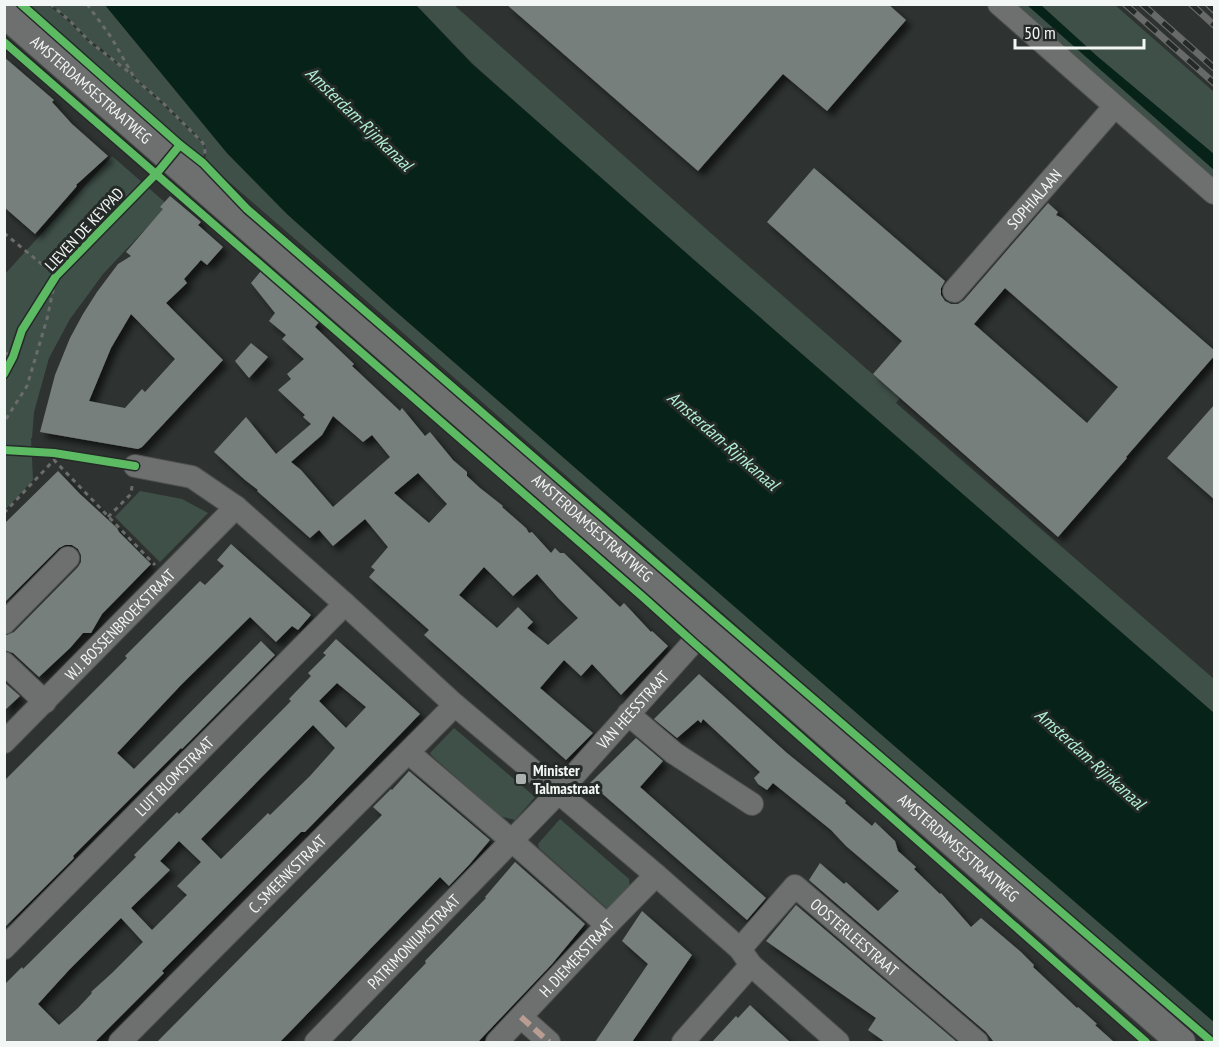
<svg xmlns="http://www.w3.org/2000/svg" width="1219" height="1047" font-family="'PT Sans Narrow',sans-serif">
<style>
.green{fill:#3f5049}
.water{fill:#072319}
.building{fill:#777f7c;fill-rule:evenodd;filter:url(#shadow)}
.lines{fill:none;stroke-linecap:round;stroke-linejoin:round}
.minor-casing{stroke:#4e5150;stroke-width:24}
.major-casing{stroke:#4e5150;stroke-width:30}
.path{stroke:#6a6c6b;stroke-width:3;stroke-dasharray:4.5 4.5;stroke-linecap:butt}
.minor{stroke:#6e6f6f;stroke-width:22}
.major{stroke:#6e706f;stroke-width:28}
.rail-casing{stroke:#676a68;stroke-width:7}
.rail{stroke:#242a27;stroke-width:4.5;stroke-dasharray:14;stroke-linecap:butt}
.quiet{stroke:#b99d93;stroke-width:6;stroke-dasharray:12 6;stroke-linecap:butt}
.cycleway-casing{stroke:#242a27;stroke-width:11}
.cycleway{stroke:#5cba63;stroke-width:8}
.poi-dot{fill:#adb2b0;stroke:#242a27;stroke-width:2}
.labels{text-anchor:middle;stroke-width:6;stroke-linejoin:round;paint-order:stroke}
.street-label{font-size:16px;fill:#f2f6f4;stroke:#242a27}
.poi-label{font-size:16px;font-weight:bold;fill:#f2f6f4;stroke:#242a27;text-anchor:start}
.water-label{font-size:18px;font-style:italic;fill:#b1eed4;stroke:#242a27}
</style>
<defs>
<filter id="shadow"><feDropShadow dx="5.5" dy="5.5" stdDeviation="3" flood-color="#0009"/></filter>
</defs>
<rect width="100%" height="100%" fill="#2e3331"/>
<!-- green -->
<g class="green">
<path d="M26,5H48L65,18L89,42L125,70L101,48L90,41L68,18L51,5H105L227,153L287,214L393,309L891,743L1214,1022V1042H1213L354,290L205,161L206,150L204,143C184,122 163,102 142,84C137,80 133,74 128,72L203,143L205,149L203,160Z"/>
<path d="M416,5H454L713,235L900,398L896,403L1214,679V713L693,259L538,122L473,64Z"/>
<path d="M1013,5H1115L1214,92V181Z"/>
<path d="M112,156L168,205L103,274L70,319L49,358L34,412L32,438H31L33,480L5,510V274Z"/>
<path d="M140,491L182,499L208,513L160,562L115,517Z"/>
<path d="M454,728L535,797L515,820L500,816L432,756L430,753Z"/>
<path d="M560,819L629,879L630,889L611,912L539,848L538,844Z"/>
</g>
<!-- water -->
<g class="water">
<path d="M105,5H416L472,64L538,122L693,259L1214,713V1022L891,743L393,309L287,214L227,153Z"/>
<path d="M1027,5H1041L1097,56L1214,154V170Z"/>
</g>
<!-- building -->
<g class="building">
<path d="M506,4H888L906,20L827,111L783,74L698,171Z"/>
<path d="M4,57L54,100L52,102L72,124L108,156L76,185L77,186L35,234L4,207Z"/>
<path d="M814,168L945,281L941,288V295L945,301L951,304H958L964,300L1048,203L1058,212L1056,215L1062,218L1215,351V355L1126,457L1127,458L1058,537L873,374L902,341L767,222ZM1005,288L1118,387L1087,423L974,324Z"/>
<path d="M170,196L201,222L198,225L223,247L207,265L201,260L184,279L187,283L166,303L223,360L142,447L138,449L40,432L55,375L70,338L83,314L97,292L118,264L131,256L126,252L163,209L160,207ZM131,314L175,359L145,392L142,389L125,408L89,401L111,348Z"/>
<path d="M261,271L319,322L315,327L354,364L352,366L400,411L402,408L425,436L430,432L453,460L467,472V476L480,488L503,506L502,507L526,528L529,533L532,532L551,553L555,548L560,553H564L620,607L624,603L651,632L652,631L668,646L621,695L592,664L581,676L564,660L540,688L593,733L566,760L424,635L429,630L369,577L375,570L371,567L388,547L365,519L333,546L319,530L310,538L257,491L258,490L245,480L214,452L246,417L276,454L311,424L303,417L305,415L278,390L291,379L287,374L304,359L282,339L286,335L269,321L275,313L251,283ZM333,416L363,442L372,435L390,457L333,507L301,470L291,462L322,435ZM418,473L447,504L429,523L394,493ZM484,567L513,596L537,574L559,599L578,618L548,645L527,628L533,622L518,607L497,628L459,595Z"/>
<path d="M251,343L268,357L249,378L235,361Z"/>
<path d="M1215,404V500L1167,458Z"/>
<path d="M58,471L80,494L117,528L119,532L151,564L102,614L91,633H83L70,648L39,677L13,653L4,650V636L14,632L78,567L81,562V555L78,549L72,545H65L59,548L4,603V524Z"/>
<path d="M231,544L311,615L298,630L292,626L276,642L250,617L181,685L117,753L134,769L261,641L275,655L182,749L181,748L73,856L74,858L4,928V781L127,658L125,656L200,581L205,585L224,566L217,560Z"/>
<path d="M336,639L420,714L305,832H301L162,971L164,973L95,1042H4V985L22,967L23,969L136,857L134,855L177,812L179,814L291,701L289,699L311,676L308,673L326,655L323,653ZM337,683L366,707L346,728L319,701ZM313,725L335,748L310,776L270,815L268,813L261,820L221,859L201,839ZM179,841L201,862L177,886L187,895L152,930L131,908L170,870L160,861ZM121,918L143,942L112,973L91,992L92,993L78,1008L59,1025L38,1004L69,970Z"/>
<path d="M699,674L787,753L846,801L845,803L872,826L875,822L895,841L898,851L916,867L914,869L940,894L941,893L971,927L981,918L1021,952L1034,965L1033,967L1077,1008L1078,1007L1086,1014L1097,1024L1095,1025L1114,1042H994L986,1032L809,880L820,863L844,884L846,882L878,911L899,891L846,846L831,830L773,783L767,790L758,784L754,778L760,772L703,719L701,723L698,720L677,738L654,719Z"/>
<path d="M4,682L20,696L4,711Z"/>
<path d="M636,738L663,761L640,787L766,898L747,920L590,783Z"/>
<path d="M409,771L490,840L469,865L449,886L440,877L280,1042H157L382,815L373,807L391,789L392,790Z"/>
<path d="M515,862L585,924L552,964L478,1042H350L426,963L425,961L486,898L485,897Z"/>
<path d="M796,905L957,1042H885L868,1030L876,1018L766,941Z"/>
<path d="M642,911L692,955L632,1042H595L648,964L622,941Z"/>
<path d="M750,1005L766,1020L790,1042H712L736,1016L738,1018Z"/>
</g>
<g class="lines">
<defs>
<g id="minor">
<path d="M999,4L1214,193"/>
<path id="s1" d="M954,291L1115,106"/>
<path d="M135,466L192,477L236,507L345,604L455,705L656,875L740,949L751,965L838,1042"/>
<path d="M4,623L68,558"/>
<path d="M4,663L45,702"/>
<path d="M628,714L674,753L752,804"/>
<path id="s2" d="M4,742L236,507"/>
<path d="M409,753L511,840L607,925"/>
<path id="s3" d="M4,948L345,604"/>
<path id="s4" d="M740,949L795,886L977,1042"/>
<path d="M521,1017L549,1042"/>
<path id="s5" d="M120,1042L455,705"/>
<path id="s6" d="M316,1042L559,792L707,627"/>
<path id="s7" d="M497,1042L607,925L656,875"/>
<path d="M683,1042L751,965"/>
</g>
<g id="major">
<path id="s8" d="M4,13L1181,1042"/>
</g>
</defs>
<!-- minor casing -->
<use href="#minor" class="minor-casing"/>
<!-- major casing -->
<use href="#major" class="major-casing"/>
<!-- path -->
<g class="path">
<path d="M50,4L69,20L90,42L130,73"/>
<path d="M87,4L111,37L135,79L162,102L203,143L205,151L204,160"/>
<path d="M4,233L56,276L47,319L27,386L4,422"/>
<path d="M4,352L13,357"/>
<path d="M4,513L54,460L155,565"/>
<path d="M108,517L131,494L132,486"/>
</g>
<!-- minor -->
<use href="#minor" class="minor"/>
<!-- major -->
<use href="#major" class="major"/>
<defs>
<g id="rail">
<path d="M1125,4L1214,83"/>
<path d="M1142,4L1214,68"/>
<path d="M1191,4L1214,25"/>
<path d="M1208,4L1214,10"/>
</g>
</defs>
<!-- rail casing -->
<use href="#rail" class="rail-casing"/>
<!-- rail -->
<use href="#rail" class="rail"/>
<!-- quiet -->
<path class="quiet" d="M521,1017L549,1042"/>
<defs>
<g id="cycleway">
<path d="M21,4L180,145L203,163L247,209L717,616L1212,1042"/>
<path d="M4,42L644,598L693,642L1146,1042"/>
<path d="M4,374L13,357L22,330L56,276L157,173L180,145"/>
<path d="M4,450L54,453L135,466"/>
</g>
</defs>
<!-- cycleway casing -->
<use href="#cycleway" class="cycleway-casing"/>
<!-- cycleway -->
<use href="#cycleway" class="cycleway"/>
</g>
<!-- markers -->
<rect class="poi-dot" x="515" y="773" width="12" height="12" rx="3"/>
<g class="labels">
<!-- street labels -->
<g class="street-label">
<text dy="6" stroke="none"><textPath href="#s8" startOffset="116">AMSTERDAMSESTRAATWEG</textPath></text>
<text dy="6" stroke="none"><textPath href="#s1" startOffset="122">SOPHIALAAN</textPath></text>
<text transform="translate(84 229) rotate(-47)" y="6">LIEVEN DE KEYPAD</text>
<text dy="6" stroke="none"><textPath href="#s8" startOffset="782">AMSTERDAMSESTRAATWEG</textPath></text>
<text dy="6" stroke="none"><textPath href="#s2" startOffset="165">W.J. BOSSENBROEKSTRAAT</textPath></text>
<text dy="6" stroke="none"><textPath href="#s6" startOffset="459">VAN HEESSTRAAT</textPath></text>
<text dy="6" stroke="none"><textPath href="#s3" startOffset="242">LUIT BLOMSTRAAT</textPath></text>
<text dy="6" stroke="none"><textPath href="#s8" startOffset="1268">AMSTERDAMSESTRAATWEG</textPath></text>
<text dy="6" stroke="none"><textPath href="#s5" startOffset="237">C. SMEENKSTRAAT</textPath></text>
<text dy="6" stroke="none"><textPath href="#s4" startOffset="162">OOSTERLEESTRAAT</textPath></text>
<text dy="6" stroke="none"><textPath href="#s6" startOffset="140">PATRIMONIUMSTRAAT</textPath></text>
<text dy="6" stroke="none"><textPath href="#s7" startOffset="116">H. DIEMERSTRAAT</textPath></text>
</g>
<!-- poi labels -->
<g class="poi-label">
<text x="533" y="776">Minister<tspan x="533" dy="18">Talmastraat</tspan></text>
</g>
<!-- water labels -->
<g class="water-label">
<text transform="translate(359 119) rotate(44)" y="6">Amsterdam-Rijnkanaal</text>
<text transform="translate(723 441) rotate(41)" y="6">Amsterdam-Rijnkanaal</text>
<text transform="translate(1090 759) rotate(42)" y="6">Amsterdam-Rijnkanaal</text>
</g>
</g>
<!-- border -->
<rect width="1219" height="1047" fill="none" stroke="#f2f6f4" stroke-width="12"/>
<!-- scale -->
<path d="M1015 39v9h129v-9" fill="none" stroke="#f2f6f4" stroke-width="3"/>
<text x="1024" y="39" font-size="18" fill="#f2f6f4" stroke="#242a27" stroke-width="4.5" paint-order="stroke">50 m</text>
</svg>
